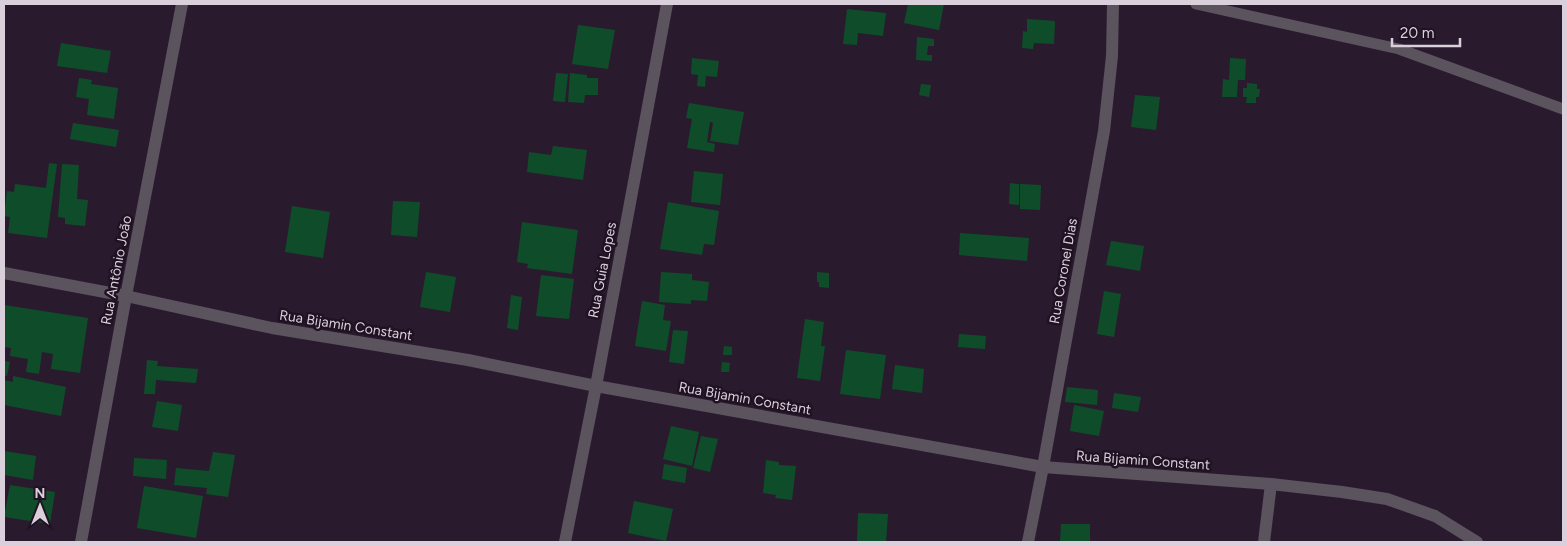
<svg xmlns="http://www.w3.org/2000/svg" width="1567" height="546" font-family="Figtree,sans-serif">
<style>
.building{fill:#0f4d2a}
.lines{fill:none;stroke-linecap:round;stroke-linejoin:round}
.lane{stroke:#5b535d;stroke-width:11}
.street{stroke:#5b535d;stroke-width:12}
.labels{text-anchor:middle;stroke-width:5;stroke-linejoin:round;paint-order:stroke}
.street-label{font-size:14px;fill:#dad0dc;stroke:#201223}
</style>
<rect width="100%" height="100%" fill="#291b2d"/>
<!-- building -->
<g class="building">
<path d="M908,4H944L939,30L904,23Z"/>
<path d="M847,9L886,13L883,36L858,33L857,45L843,44Z"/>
<path d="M1027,19L1055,21L1054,44L1034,43L1033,49L1022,48L1023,31L1027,32Z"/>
<path d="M578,25L615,30L608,69L572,64Z"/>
<path d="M917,37L934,39V46H928L927,55H932V61L916,60Z"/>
<path d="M61,43L111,51L107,73L57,66Z"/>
<path d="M692,58L719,61L717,77L706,76L705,87L697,86L698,75L691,74Z"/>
<path d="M1230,58L1246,59L1245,80H1238L1237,97H1222L1223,79L1229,80Z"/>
<path d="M556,73L568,74L565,102L553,101Z"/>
<path d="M570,73L587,75V78H598V95H585L584,103L568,102Z"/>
<path d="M79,78L92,80L91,84L118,88L114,119L87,115L89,99L76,97Z"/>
<path d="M1247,83L1257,84V89H1260L1259,97H1256V103H1246L1247,97H1243V88H1247Z"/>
<path d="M921,84L931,85L929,97L919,95Z"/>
<path d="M1135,95L1160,97L1156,130L1131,127Z"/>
<path d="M689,103L744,112L738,145L710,141L713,123L710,122L707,142L715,144L714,152L687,148L692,119L686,118Z"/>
<path d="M73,123L119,130L116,147L70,139Z"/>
<path d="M553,146L587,150L583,180L527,172L529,152L551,155Z"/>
<path d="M49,163L57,164L47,238L8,233L10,217L4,216L7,191L14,192L15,184L46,188Z"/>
<path d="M62,164L79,165L77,199L88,200L85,226L65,224V218L58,217Z"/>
<path d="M694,171L723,174L720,205L691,202Z"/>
<path d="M1010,183L1019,184V205L1009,204Z"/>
<path d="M1020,184L1041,185L1040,210L1020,209Z"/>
<path d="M393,201L420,202L417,237L391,235Z"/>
<path d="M668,202L719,211L714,245L704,244L702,255L660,249Z"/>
<path d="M292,206L330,212L323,258L285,252Z"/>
<path d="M522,222L578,230L572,274L527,268L528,264L517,262Z"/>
<path d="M960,233L1029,238L1027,261L959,255Z"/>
<path d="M1111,241L1144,246L1140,271L1106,265Z"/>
<path d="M426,272L456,277L450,312L420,307Z"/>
<path d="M661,272L692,274V280L709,282L707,301L691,300V304L659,302Z"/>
<path d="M817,272L829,273V288L819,287V282H817Z"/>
<path d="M541,275L574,279L569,319L536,316Z"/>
<path d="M1104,291L1121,294L1114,337L1097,334Z"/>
<path d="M511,295L522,297L518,330L507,328Z"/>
<path d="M642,301L665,305L663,320L671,321L666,351L635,346Z"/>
<path d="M4,305L88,318L80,373L51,369L53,354L42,352L39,374L26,372L28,359L10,356L11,348L4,347Z"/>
<path d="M805,319L824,322L821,346H825L820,381L797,378Z"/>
<path d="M673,330L688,331L684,364L669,362Z"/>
<path d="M959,334L986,336L985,349L958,347Z"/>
<path d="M724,346L732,347V355H723Z"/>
<path d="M846,350L886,355L880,399L840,394Z"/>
<path d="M147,360L158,361L157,366L198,369L196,383L156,380L155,394H144Z"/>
<path d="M4,361L10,362L7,376L4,375Z"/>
<path d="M722,362L730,363L729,372H721Z"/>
<path d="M895,365L924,369L922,393L892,389Z"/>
<path d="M13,376L66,387L61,416L4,405V380L13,382Z"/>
<path d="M1067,387L1098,390L1097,405L1065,402Z"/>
<path d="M1114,393L1141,397L1138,412L1112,408Z"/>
<path d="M157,401L182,405L178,431L152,427Z"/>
<path d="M1074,405L1104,411L1099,436L1070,431Z"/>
<path d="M671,426L699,432L692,466L663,459Z"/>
<path d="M701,436L718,439L710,472L693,468Z"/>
<path d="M4,451L36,456L33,480L4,475Z"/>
<path d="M213,452L235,455L228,497L206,494L207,488L174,485L176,468L209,471Z"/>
<path d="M134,458L167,460L166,479L133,476Z"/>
<path d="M766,460L779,462V465L796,466L792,500L775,498L776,495L763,493Z"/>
<path d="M664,464L687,468L685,483L662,479Z"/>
<path d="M10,485L55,492L50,524L4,517Z"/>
<path d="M144,486L203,496L196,538L137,528Z"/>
<path d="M634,501L673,509L666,541L628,533Z"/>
<path d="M858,513L888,514L886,542H857Z"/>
<path d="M1061,524H1090V542H1060Z"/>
</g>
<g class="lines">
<!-- lane -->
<path class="lane" d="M1196,4L1399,49L1563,109"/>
<!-- street -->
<g class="street">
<path d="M4,273L126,296L272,328L468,360L596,386L1043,467L1271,484L1342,492L1387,499L1435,516L1477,542"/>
<path d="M81,542L126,296L182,4"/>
<path d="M565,542L596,386L667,4"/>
<path d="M1028,542L1043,467L1104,131L1112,56L1113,4"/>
<path d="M1264,542L1271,484"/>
</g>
</g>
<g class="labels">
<!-- street labels -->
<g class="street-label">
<text transform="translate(116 270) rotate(-79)" y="5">Rua Antônio João</text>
<text transform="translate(602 270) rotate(-79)" y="5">Rua Guia Lopes</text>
<text transform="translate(1063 271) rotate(-80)" y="5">Rua Coronel Dias</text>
<text transform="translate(346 325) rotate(9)" y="5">Rua Bijamin Constant</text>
<text transform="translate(745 398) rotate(10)" y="5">Rua Bijamin Constant</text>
<text transform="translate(1143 460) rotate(4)" y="5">Rua Bijamin Constant</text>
</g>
</g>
<!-- border -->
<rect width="1567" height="546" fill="none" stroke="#dad0dc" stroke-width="10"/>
<!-- north arrow -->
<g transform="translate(40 506)" stroke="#201223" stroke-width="4" paint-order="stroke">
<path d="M0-4L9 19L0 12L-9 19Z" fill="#dad0dc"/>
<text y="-8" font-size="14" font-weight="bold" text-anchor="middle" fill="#dad0dc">N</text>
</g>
<!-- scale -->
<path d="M1392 38v8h68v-8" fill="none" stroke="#dad0dc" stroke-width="2.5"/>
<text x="1400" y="38" font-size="15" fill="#dad0dc" stroke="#201223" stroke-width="4" paint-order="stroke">20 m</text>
</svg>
